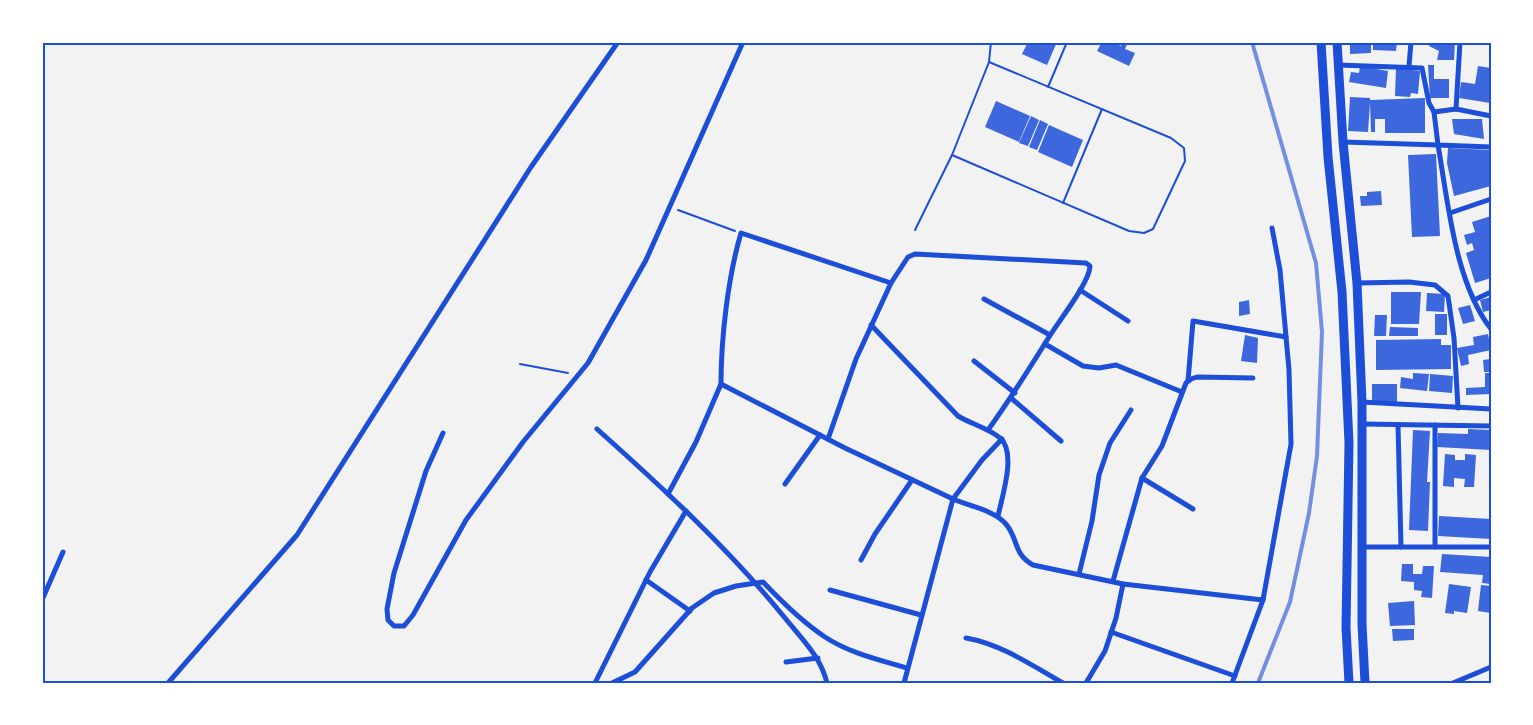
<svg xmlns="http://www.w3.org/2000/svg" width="1533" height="725" font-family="Roboto,sans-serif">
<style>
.building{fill:#3d67dc}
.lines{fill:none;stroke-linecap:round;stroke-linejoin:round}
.path{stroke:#1d4ed8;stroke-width:2}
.service{stroke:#1d4ed8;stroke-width:2}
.minor{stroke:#1d4ed8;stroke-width:5}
.trunk{stroke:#1d4ed8;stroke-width:9}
.rail{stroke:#7290e2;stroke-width:4}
.neatline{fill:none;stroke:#1d4ed8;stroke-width:2}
</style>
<rect width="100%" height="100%" fill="#f2f2f2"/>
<!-- building -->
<g class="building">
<path d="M1028,42H1057L1047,65L1022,54Z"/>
<path d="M1102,42H1112L1121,46L1123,42H1128L1125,49L1135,53L1129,66L1097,51Z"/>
<path d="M1350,42H1371V53L1350,54Z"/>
<path d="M1373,42H1397L1396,51L1373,50Z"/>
<path d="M1429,42H1455L1454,60H1437L1439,51L1429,46Z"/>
<path d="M1428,65H1434V79H1449V98H1430Z"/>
<path d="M1360,66L1388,71L1386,88L1349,82L1351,72L1359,73Z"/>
<path d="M1478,66L1491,68L1490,103L1459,98L1461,82L1475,84Z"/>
<path d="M1396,68L1420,71L1418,94L1411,93L1410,97L1395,96Z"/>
<path d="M1350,97L1370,98V100L1425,98V133H1385V119H1375V132H1371L1370,103L1368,132L1348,131Z"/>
<path d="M996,101L1030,116L1019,142L985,127Z"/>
<path d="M1031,116L1039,120L1028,146L1019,143Z"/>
<path d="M1452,119H1482L1484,139L1454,134Z"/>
<path d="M1040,120L1048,124L1037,150L1029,147Z"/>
<path d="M1049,125L1083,140L1072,167L1038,152Z"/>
<path d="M1448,148L1491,150V186L1454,196L1447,163Z"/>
<path d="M1436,154L1440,236L1412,237L1408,155Z"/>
<path d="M1381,191L1382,205L1361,206L1360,196H1367V192Z"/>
<path d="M1491,216V278L1475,283L1466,253L1474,250L1472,243L1467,245L1464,235L1475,232L1472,222Z"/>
<path d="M1391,292H1421L1419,324H1391Z"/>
<path d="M1427,293L1445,294L1444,312L1426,311Z"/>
<path d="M1491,297V310L1483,312L1480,300Z"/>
<path d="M1249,300L1250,314L1239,316V302Z"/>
<path d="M1470,305L1475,321L1463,324L1458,308Z"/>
<rect x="1435" y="314" width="12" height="21"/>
<path d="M1375,315H1387L1386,336H1374Z"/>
<path d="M1390,327L1418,328V336H1389Z"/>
<path d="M1488,334L1491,350L1468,355L1469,364L1461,366L1457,348L1474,345L1473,337Z"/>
<path d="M1245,335L1258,338L1257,363L1241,361Z"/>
<path d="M1441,339V345H1451V369L1376,370V340Z"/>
<path d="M1491,359V372H1484L1483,360Z"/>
<path d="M1413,373L1429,374L1427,391L1400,388L1401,377L1413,379Z"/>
<path d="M1485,373H1491V394L1466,395V388L1485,387Z"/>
<path d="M1430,374L1453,376L1452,393L1429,391Z"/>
<path d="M1372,384H1397V402L1372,401Z"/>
<path d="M1468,429L1491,430V450L1437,447L1438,433L1468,434Z"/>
<path d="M1413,430L1430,431L1427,482H1430L1428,531L1409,530Z"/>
<path d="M1445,454L1455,455V460H1465V454L1476,455L1474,487H1464L1465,479L1454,478V487L1443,486Z"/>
<path d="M1439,516L1491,519V539L1438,536Z"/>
<path d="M1442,554L1491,557V584L1482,583L1483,575L1440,572Z"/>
<path d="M1402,564H1413V574H1422L1423,566H1434L1432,598L1421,597L1422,591L1414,590V582L1401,581Z"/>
<path d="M1449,584L1471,587L1467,613L1454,611V614L1445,613Z"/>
<path d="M1481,585L1491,586V613L1478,611Z"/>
<path d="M1414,601L1415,625L1390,626L1388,603Z"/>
<path d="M1392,629H1414V640L1393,641Z"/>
</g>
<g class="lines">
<!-- path -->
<g class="path">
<path d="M678,210L735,231"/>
<path d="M520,364L568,373"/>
</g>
<!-- service -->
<g class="service">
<path d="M1048,87L1067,42"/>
<path d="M952,155L1129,231L1144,233L1153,229L1185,161L1184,148L1171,138L989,62"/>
<path d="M1063,203L1102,109"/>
<path d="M915,230L952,155L989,62L991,42"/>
</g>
<!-- minor -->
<g class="minor">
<path d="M1338,65L1422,68L1429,103L1434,112"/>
<path d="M1409,66L1411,42"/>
<path d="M1456,109L1460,42"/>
<path d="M1491,116L1456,109L1434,112L1438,145L1491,147"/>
<path d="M1343,142L1438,145C1448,202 1455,283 1491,329"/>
<path d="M1450,213L1491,199"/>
<path d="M891,283L908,257L915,254L1086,263L1090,266C1090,282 1058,322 1049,337C1029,369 1010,400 988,430"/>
<path d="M1357,283L1409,282L1435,285L1448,296L1454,338L1458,408"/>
<path d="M1080,290L1128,321"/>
<path d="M984,299L1050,335"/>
<path d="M1474,300L1491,292"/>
<path d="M871,325L958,416C971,424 988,428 1000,438C1017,452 1002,497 998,516"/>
<path d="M1045,344L1083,366L1099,368L1116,365L1182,392"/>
<path d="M974,361L1015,393"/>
<path d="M1188,381L1193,321L1286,337"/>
<path d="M721,384C721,338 728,277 741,233L891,283L856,359L828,439"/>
<path d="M1011,398L1061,441"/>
<path d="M1362,402L1491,409"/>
<path d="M1362,424L1491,426"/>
<path d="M1398,425L1401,547"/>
<path d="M597,429C663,488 729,549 785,618C802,639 821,657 827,683"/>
<path d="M443,433L426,471L394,573L387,609L388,620L394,626H404L413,615L466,520L523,442L588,363L646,260L743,42"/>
<path d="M1002,439L982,460L953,499C969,506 993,510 1005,523C1019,538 1012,553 1033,565L1123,584L1263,600L1291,444L1289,370L1280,270L1272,228"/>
<path d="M1142,478L1193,509"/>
<path d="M785,484L820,435"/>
<path d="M668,494L696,442L721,384L845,448L953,499L904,683"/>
<path d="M1362,547H1491"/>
<path d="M1435,547V425"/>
<path d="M861,560L875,534L912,480"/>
<path d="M1079,574L1092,521L1099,475L1110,443L1131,410"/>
<path d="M646,580L690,611"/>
<path d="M1113,581L1142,478L1162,446L1186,383L1191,379L1197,377L1253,378"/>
<path d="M830,590L921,615"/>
<path d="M42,600L63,552"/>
<path d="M1111,632L1235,676"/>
<path d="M966,638C1001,644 1033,666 1063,683"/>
<path d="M786,662L818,658"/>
<path d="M168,683L297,535L531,167L618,42"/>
<path d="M595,683L650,572L686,511"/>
<path d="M612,683L635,672L692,608L714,593L736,586L763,582C782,602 802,622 825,637C849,653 880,660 907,668"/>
<path d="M1086,683L1105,651L1116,618L1123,584"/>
<path d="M1232,683L1263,600"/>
<path d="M1453,683L1491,667"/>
</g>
<!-- trunk -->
<g class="trunk">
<path d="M1321,42L1328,157L1342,292L1349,443L1346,628L1349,683"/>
<path d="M1337,42L1343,142L1357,283L1362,402V624L1365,683"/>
</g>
<!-- rail -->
<path class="rail" d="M1252,42L1316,263L1322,332L1317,456L1309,513L1290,602L1258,683"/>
</g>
<!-- border -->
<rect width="1533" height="725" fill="none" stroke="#ffffff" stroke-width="87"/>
<rect x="44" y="44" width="1446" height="638" class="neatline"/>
</svg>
